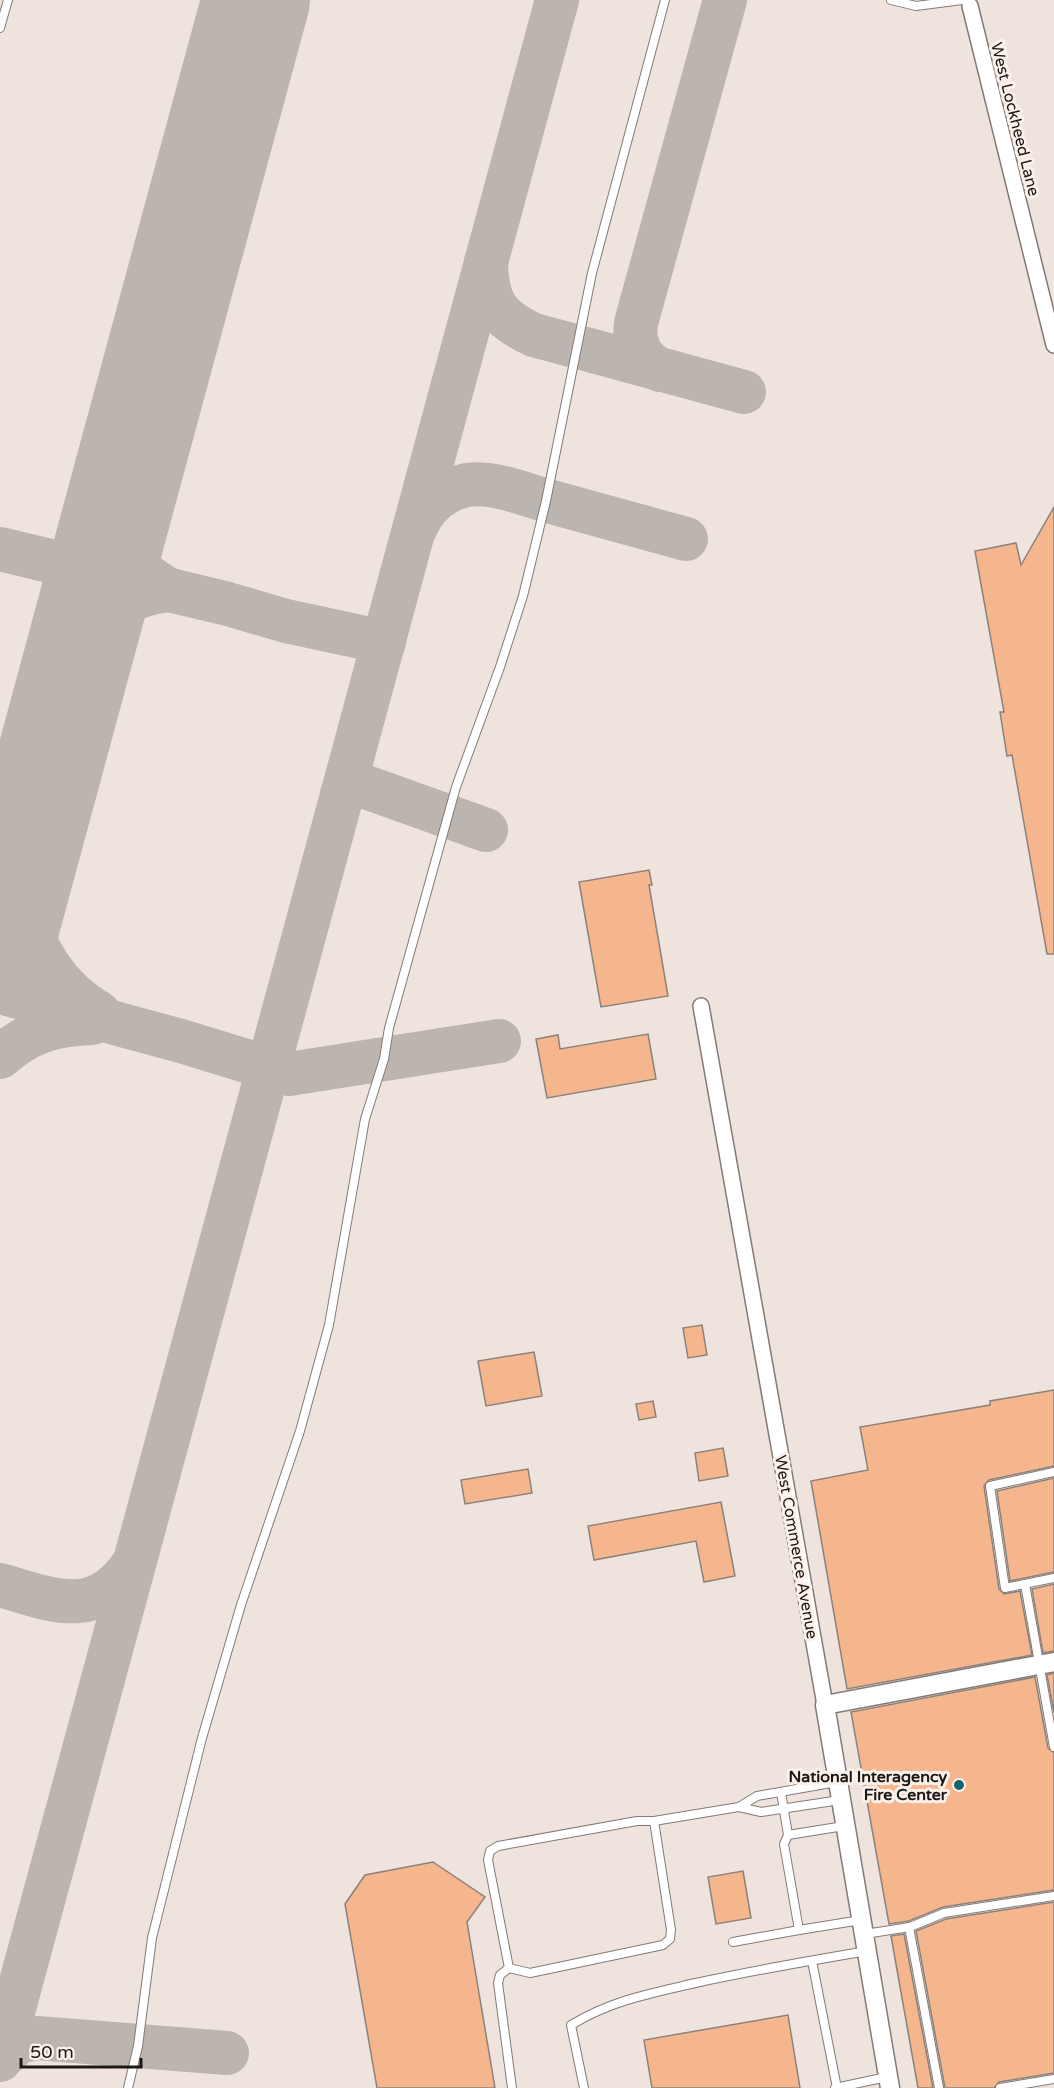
<svg xmlns="http://www.w3.org/2000/svg" width="1054" height="2088" font-family="'Varela Round',sans-serif">
<style>
.lines{fill:none;stroke-linecap:round;stroke-linejoin:round}
.taxiway{stroke:#bcb4ae;stroke-width:44}
.runway{stroke:#bcb4ae;stroke-width:108}
.building{fill:#f5b68d;stroke:#8c827c;stroke-width:1.5}
.service-casing{stroke:#847a75;stroke-width:10}
.minor-casing{stroke:#847a75;stroke-width:18}
.tertiary-casing{stroke:#847a75;stroke-width:21}
.service{stroke:#fff;stroke-width:8}
.minor{stroke:#fff;stroke-width:15}
.tertiary{stroke:#fff;stroke-width:18}
.poi-dot{fill:#17646d;stroke:#fbf0ea;stroke-width:2}
.labels{text-anchor:middle;stroke-width:6;stroke-linejoin:round;paint-order:stroke}
.street-label{font-size:16px;fill:#1b1816;stroke:#fbf0ea}
.poi-label{font-size:16px;font-weight:bold;fill:#1b1816;stroke:#fbf0ea;text-anchor:end}
</style>
<rect width="100%" height="100%" fill="#eee3dd"/>
<g class="lines">
<!-- taxiway -->
<g class="taxiway">
<path d="M486,262C487,303 497,318 534,335L744,392"/>
<path d="M660,370C641,359 633,345 636,323L725,0"/>
<path d="M124,490C124,516 121,547 139,567C146,577 159,583 169,590"/>
<path d="M416,527C426,504 443,490 467,485C494,481 523,494 548,501C594,514 640,526 686,539"/>
<path d="M0,549L228,604L286,621L384,642"/>
<path d="M81,649C105,614 125,595 169,590"/>
<path d="M342,794L353,785L363,786L486,830"/>
<path d="M22,866C23,879 23,892 25,904C32,950 59,990 99,1013"/>
<path d="M0,992L181,1041L289,1074L499,1041"/>
<path d="M0,1057C28,1032 55,1024 92,1023"/>
<path d="M0,1585C53,1600 94,1620 132,1566"/>
<path d="M1,2058L18,2042L37,2038L227,2053"/>
<path d="M0,2060L557,0"/>
</g>
<!-- runway -->
<path class="runway" d="M0,946L256,0"/>
</g>
<!-- building -->
<g class="building">
<path d="M1054,507V954H1047L1012,755L1007,756L1000,712H1004L975,551L1016,543L1021,565Z"/>
<path d="M649,870L652,885H649L668,996L601,1007L579,882Z"/>
<path d="M648,1034L656,1079L547,1098L536,1039L558,1035L560,1049Z"/>
<path d="M702,1325L707,1355L688,1358L683,1328Z"/>
<path d="M534,1352L542,1396L486,1406L478,1361Z"/>
<path d="M1054,1390V1466L989,1480L984,1486L999,1589L1004,1594L1020,1591L1032,1655L847,1689L811,1481L868,1470L860,1427L990,1405V1401Z"/>
<path d="M653,1401L656,1417L639,1420L636,1404Z"/>
<path d="M723,1448L728,1476L699,1481L695,1453Z"/>
<path d="M528,1469L532,1493L465,1504L461,1480Z"/>
<path d="M1054,1478V1572L1010,1581L997,1491Z"/>
<path d="M721,1502L735,1576L704,1582L696,1541L594,1560L588,1526Z"/>
<path d="M1054,1584V1651L1043,1653L1032,1589Z"/>
<path d="M1054,1673V1713L1047,1675Z"/>
<path d="M1035,1677L1048,1748L1054,1753V1890L943,1907L909,1921L889,1924L851,1712Z"/>
<path d="M433,1862L485,1897L467,1922L495,2088H377L345,1904L365,1875Z"/>
<path d="M743,1871L751,1918L716,1924L708,1877Z"/>
<path d="M1054,1902V2073L999,2082L994,2088H945L916,1931L946,1919Z"/>
<path d="M904,1934L933,2088H918L891,1936Z"/>
<path d="M788,2015L800,2088H652L644,2040Z"/>
</g>
<g class="lines">
<defs>
<g id="service">
<path d="M891,0L916,6L962,0"/>
<path d="M0,28L8,0"/>
<path d="M1054,1472L990,1486L1005,1588L1054,1578"/>
<path d="M1025,1584L1054,1747"/>
<path d="M837,1782L757,1796L739,1807L761,1812L840,1800"/>
<path d="M781,1792L788,1835"/>
<path d="M654,1821L671,1930L670,1939L663,1945L530,1973L509,1968L488,1860L490,1851L498,1846L637,1821H654L739,1807"/>
<path d="M844,1826L788,1835L784,1844L799,1930L861,1920"/>
<path d="M909,1927L939,2088"/>
<path d="M865,1934L910,1927L944,1913L1054,1896"/>
<path d="M733,1942L799,1930"/>
<path d="M812,1961L837,2088"/>
<path d="M509,1968L500,1975L498,1983L512,2088"/>
<path d="M128,2088L138,2046L152,1938L202,1738L241,1605L300,1431L329,1325L365,1119L384,1059L389,1028L456,787L500,667L523,596L546,501L592,273L665,0"/>
<path d="M584,2088L571,2025C611,2001 647,1994 691,1984C749,1971 808,1961 867,1951"/>
<path d="M835,2088L887,2077"/>
<path d="M1000,2088L1054,2079"/>
</g>
<g id="minor">
<path d="M970,6L1054,345"/>
<path d="M701,1006L825,1705"/>
</g>
<path id="tertiary" d="M890,2088L825,1705L1054,1662"/>
</defs>
<!-- service casing -->
<use href="#service" class="service-casing"/>
<!-- minor casing -->
<use href="#minor" class="minor-casing"/>
<!-- tertiary casing -->
<use href="#tertiary" class="tertiary-casing"/>
<!-- service -->
<use href="#service" class="service"/>
<!-- minor -->
<use href="#minor" class="minor"/>
<!-- tertiary -->
<use href="#tertiary" class="tertiary"/>
</g>
<!-- markers -->
<circle class="poi-dot" cx="959" cy="1785" r="6"/>
<g class="labels">
<!-- street labels -->
<g class="street-label">
<text transform="translate(1016 119) rotate(76)" y="6">West Lockheed Lane</text>
<text transform="translate(797 1547) rotate(80)" y="6">West Commerce Avenue</text>
</g>
<!-- poi labels -->
<g class="poi-label">
<text x="947" y="1782">National Interagency<tspan x="947" dy="18">Fire Center</tspan></text>
</g>
</g>
<!-- scale -->
<path d="M21 2058v9h120v-9" fill="none" stroke="#1b1816" stroke-width="3"/>
<text x="30" y="2058" font-size="18" fill="#1b1816" stroke="#fbf0ea" stroke-width="4.5" paint-order="stroke">50 m</text>
</svg>
